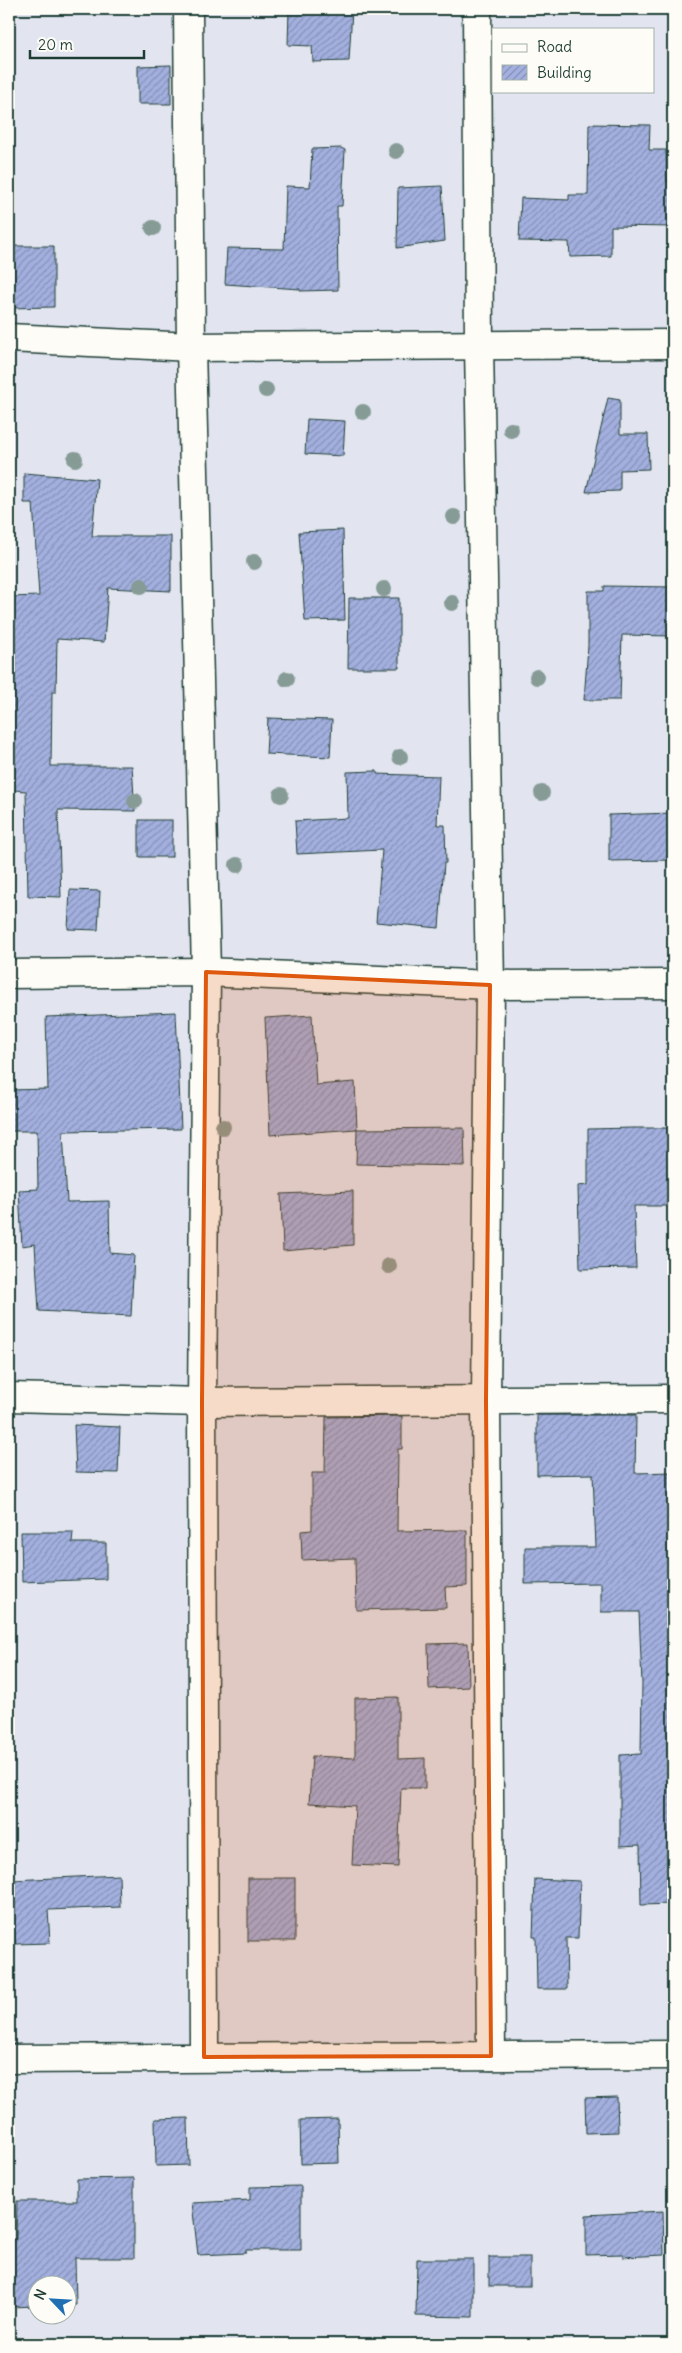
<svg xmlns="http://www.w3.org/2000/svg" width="682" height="2353" font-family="Delius,sans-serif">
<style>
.building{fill:url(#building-hatch);stroke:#1f3d34}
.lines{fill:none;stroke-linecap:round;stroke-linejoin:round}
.minor-casing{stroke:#1f3d34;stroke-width:31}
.tertiary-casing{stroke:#1f3d34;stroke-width:31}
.minor{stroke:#fdfcf7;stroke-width:28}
.tertiary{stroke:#fdfcf7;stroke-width:28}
.tree{fill:#869b95}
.marked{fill:#de580e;fill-opacity:0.2;stroke:#de580e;stroke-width:4;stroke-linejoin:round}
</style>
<defs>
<pattern id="building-hatch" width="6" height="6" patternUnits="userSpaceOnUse" patternTransform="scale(1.25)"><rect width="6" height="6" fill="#a3b0df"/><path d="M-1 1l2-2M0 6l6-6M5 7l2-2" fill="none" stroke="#8490b6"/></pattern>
</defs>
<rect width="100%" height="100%" fill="#e2e5f0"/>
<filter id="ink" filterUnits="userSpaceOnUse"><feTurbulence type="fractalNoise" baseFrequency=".02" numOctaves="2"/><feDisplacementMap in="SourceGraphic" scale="10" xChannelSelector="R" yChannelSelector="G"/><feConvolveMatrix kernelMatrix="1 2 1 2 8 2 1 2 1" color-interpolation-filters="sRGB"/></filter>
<g filter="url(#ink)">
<!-- building -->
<g class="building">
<path d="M289,9H352L349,61L313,62L312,46L288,45Z"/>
<path d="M171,65V104H138V66Z"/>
<path d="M589,124L650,125L649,150H666L667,181H673V227L611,226V256L570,257L569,242L519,241L521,198L569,200V195H588Z"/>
<path d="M341,148L345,150L342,206H337L338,290L300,291V289L225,284L227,248L284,249L286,186L310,187L312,149Z"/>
<path d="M442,186L445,241L397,248L398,188Z"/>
<path d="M9,246H54V307L10,308Z"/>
<path d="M608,398L620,400V434H648L649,469L620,470V491L586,492Z"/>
<path d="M307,419L345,421L343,456L305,454Z"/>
<path d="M24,473L97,479L92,536H171V591L108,588L104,642L57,639L56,692H52L51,766H132L135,811L58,810L61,897L28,896L26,791L14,790L15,763H9V735H12V634L10,597L39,596L33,503H24Z"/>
<path d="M343,530L345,620L305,621L299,532Z"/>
<path d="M604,586L673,587V636L622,635L620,700H584L588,646V591H604Z"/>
<path d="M349,598H399V668H348Z"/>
<path d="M268,718L332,720L330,757L266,754Z"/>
<path d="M377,771V774L439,776L437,825H445L446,863H444L439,928L376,922L382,850L297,854L295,821L348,818L347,772Z"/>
<path d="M673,813V860L609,861V815Z"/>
<rect x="139" y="820" width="33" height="37"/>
<path d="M70,890L100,891L98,930L68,929Z"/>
<path d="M176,1012L181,1129L63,1131L67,1202L109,1201L110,1253L134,1255L131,1316L39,1311L35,1244L22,1246L19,1190L38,1189L37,1131H9V1090L48,1089L46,1017Z"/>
<path d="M312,1015L316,1085L355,1082L357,1129L270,1135L265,1018Z"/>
<path d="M464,1128L465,1166L356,1164L357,1129Z"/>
<path d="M633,1128H668L671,1206H634L636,1268L580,1269L578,1186L588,1185V1129Z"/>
<path d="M353,1191V1245L283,1251L281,1194Z"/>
<path d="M537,1415H636L635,1473L673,1472V1904L641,1905L640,1845L620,1846V1755L641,1754L642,1683L639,1612H601V1583L525,1584V1547H596L593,1474L537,1475Z"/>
<path d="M402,1416V1449H398L397,1531L467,1530V1586L445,1587L446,1608L356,1610L355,1558L302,1560L301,1531L312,1530V1473H325L326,1417Z"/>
<path d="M74,1425L120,1427L118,1473L76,1472Z"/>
<path d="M21,1532H73L72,1543H106V1579L22,1582Z"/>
<path d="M468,1643L469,1687L429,1689L428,1644Z"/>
<path d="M398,1697V1759L425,1758V1788H401L398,1867L352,1865L355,1806L309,1803L312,1756L355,1758V1698Z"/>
<path d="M119,1875L120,1907L48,1910L50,1943L15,1944L12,1880Z"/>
<rect x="248" y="1878" width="47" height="63"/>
<path d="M535,1879L580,1881L578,1938H566L567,1989H537L536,1937H533Z"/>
<path d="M617,2097L618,2132L586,2133L585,2098Z"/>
<path d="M188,2118L189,2165L156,2166L155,2119Z"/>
<path d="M338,2119L339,2163L301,2164L300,2120Z"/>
<path d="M134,2178V2258H75L76,2305H68V2286H38V2306L9,2307V2239H16L17,2201H77V2179Z"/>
<path d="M301,2186V2250H246V2253L198,2255L192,2203L250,2200V2187Z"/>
<path d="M663,2211L664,2255L623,2257V2254L586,2255V2215Z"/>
<rect x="489" y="2257" width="41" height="29"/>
<path d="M417,2259H473V2317L416,2316Z"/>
</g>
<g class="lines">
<defs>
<g id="minor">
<path d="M188,9L191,347L206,972L202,1402L204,2057"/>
<path d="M477,9L479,345L490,985L486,1401L491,2056"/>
<path d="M9,338L191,347L673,344"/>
<path d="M9,974L206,972L490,985L673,984"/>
<path d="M9,1397L202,1402L673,1399"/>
</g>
<path id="tertiary" d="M9,2059L673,2055"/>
</defs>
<!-- minor casing -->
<use href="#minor" class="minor-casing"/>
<!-- tertiary casing -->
<use href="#tertiary" class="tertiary-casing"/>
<!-- minor -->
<use href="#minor" class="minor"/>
<!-- tertiary -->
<use href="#tertiary" class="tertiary"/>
</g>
<!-- trees -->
<g class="tree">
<circle cx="396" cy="151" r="8"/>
<circle cx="153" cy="228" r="8"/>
<circle cx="266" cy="390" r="8"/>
<circle cx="363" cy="412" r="8"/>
<circle cx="511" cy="430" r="8"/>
<circle cx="75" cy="459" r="8"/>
<circle cx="454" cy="517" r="8"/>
<circle cx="254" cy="562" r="8"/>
<circle cx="141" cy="586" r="8"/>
<circle cx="384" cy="589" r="8"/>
<circle cx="452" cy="603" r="8"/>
<circle cx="537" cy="677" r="8"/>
<circle cx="287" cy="679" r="8"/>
<circle cx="400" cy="757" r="8"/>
<circle cx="542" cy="793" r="8"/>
<circle cx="281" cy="795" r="8"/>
<circle cx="135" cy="801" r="8"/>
<circle cx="237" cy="865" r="8"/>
<circle cx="223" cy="1127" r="8"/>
<circle cx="389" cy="1266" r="8"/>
</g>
</g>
<!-- marked area -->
<path class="marked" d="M206,972L490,985L486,1401L491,2056L204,2057L202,1402Z"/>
<!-- margin -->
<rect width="682" height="2353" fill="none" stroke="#fdfcf7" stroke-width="30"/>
<rect x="15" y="15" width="652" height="2323" fill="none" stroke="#1f3d34" stroke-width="2" filter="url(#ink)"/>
<!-- legend -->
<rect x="492" y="28" width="162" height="65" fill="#fdfcf7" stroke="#a4b0a9"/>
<rect x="502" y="44" width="25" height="8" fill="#fdfcf7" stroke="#a4b0a9"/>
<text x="537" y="52" font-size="15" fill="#1f3d34">Road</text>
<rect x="502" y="65" width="25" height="15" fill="url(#building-hatch)" stroke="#a4b0a9"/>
<text x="537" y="78" font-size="15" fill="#1f3d34">Building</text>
<!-- north arrow -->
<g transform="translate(52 2300) rotate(295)"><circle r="24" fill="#fdfcf7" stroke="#a4b0a9"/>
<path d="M0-4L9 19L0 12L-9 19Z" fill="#1f6fb2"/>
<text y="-8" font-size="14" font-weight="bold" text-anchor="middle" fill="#1f3d34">N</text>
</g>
<!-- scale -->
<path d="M30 50v8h114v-8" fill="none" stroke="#1f3d34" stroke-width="2.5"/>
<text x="38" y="50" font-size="15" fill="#1f3d34" stroke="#fdfcf7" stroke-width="4" paint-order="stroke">20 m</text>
</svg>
